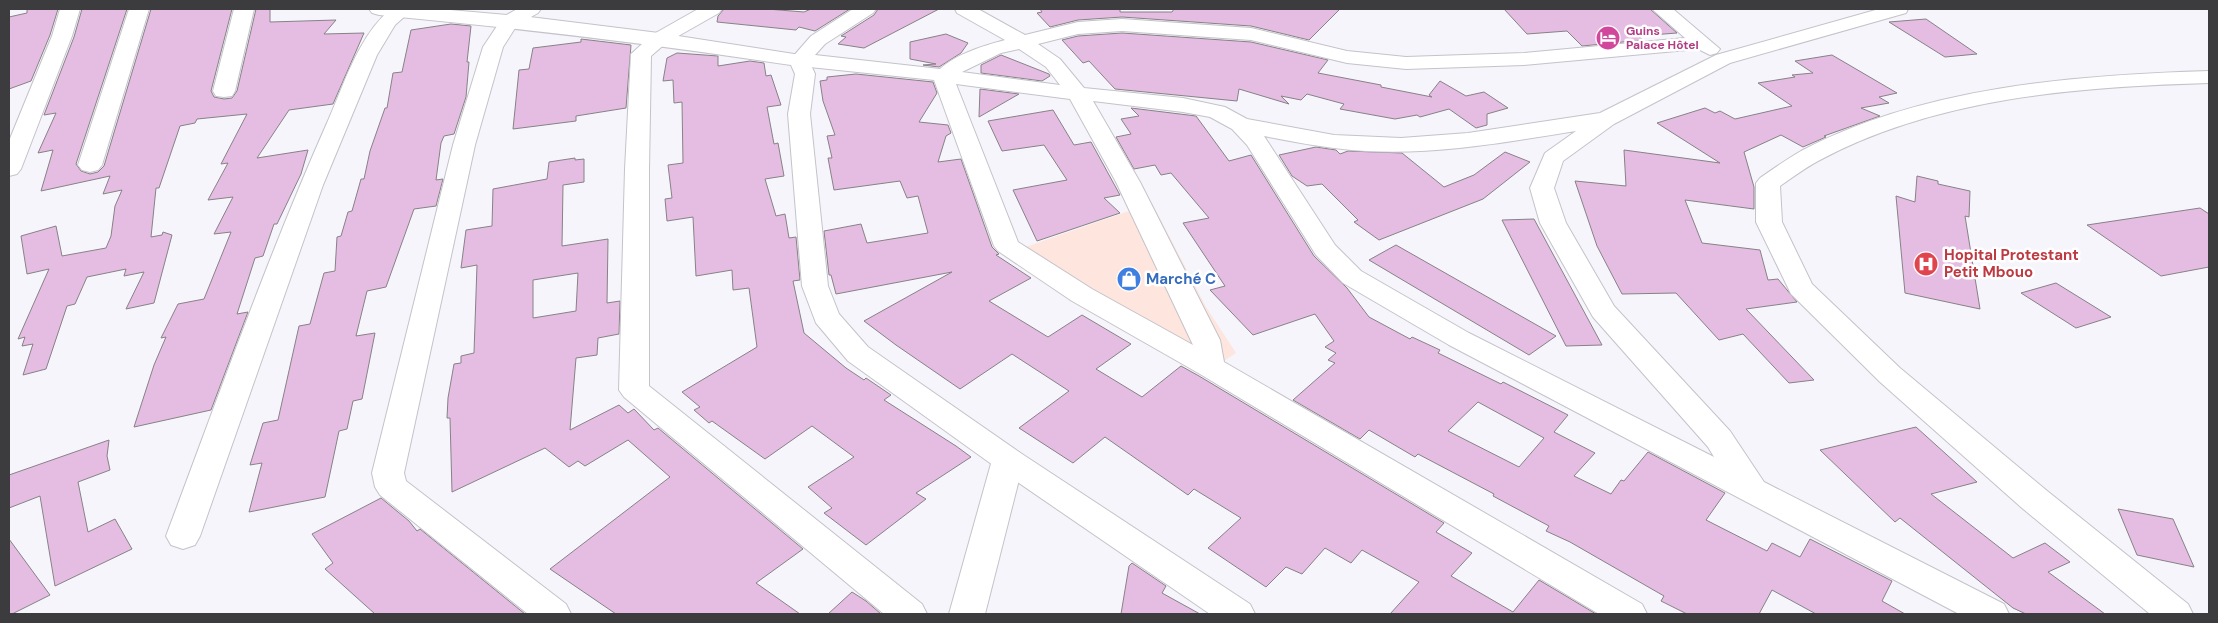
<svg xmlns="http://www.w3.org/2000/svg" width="2218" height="623" font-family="'DM Sans',sans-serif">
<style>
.commercial{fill:#fee5dd}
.building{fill:#e5bde2;stroke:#878286;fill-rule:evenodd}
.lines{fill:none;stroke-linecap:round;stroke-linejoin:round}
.street-casing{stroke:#c3c3c9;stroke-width:2}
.secondary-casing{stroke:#c3c3c9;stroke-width:2}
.street{fill:#fff;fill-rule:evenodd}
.secondary{fill:#fff;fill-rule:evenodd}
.labels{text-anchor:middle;stroke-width:5;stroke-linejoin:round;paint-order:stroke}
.far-hotel-label{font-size:12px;font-weight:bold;fill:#b23c85;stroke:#fff;text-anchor:start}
.health-label{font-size:15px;font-weight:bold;fill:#be3a42;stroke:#fff;text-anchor:start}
.shop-label{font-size:15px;font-weight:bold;fill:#366cbe;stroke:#fff;text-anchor:start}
</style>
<rect width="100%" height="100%" fill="#f5f5fb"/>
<!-- commercial -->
<path class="commercial" d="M1152,203L1206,307L1236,353L1216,366L1017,250Z"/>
<!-- building -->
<g class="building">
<path d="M27,9H58L50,35L31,81L9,89V17L27,13Z"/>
<path d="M82,9H127L76,164L81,171L90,174L98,172L104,166L151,9H232L211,91L214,97L224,99L232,98L237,91L256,9H270V22L336,20L324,34L364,33L333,104L289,110L257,158L308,150L301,174L277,224H274L263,256L255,258L237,314L248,312L211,410L134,427L154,365L166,337L161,338L178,304L204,299L231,232L214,234L233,197L208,200L228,163L221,164L247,114L197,119L195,123L180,126L159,188H156L151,237L162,235L163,232L172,235L154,303L126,309L144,272L124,276L126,269L87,277L75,304L67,306L46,369L23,375L33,344L22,346L25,337L18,339L49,269L27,274L21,236L56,226L62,256L106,248L111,236L115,206L122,190L103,194L110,176L41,191L53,150L38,153L56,113L44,115L74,37Z"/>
<path d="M724,9H767L804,12L811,9H850L815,31L799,27L796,30L717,22L718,16Z"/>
<path d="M878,9H939L864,48L838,44L846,37L841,36L874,15Z"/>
<path d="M1040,9H1120V12H1172L1174,9H1340L1309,40L1251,26L1122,17L1078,20L1050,27L1037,13L1042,12Z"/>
<path d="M1504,9H1650L1677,33L1638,36L1643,40L1582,46L1567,31L1527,34Z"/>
<path d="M1926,19L1977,54L1945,57L1889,22Z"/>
<path d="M451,24L471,26L467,62H469L466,97L454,134L444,136L441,143L436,180L443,179L436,206L414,209L386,287L367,291L356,336L375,333L362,399L353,401L347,429L339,431L325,497L249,512L262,463L250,465L263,423L278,420L299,326L310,324L324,273L335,271L337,237L341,236L348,212L352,211L361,179H364L370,151L385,108H387L393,73L402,72L411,30Z"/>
<path d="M1122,33L1251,42L1328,60L1318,73L1381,85V87L1432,97L1429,95L1440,81L1466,96L1484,92L1508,108L1487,114V125L1476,128L1449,109L1420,117L1417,115L1395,119L1340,109L1344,104L1307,94L1301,100L1281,96L1289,104L1239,89L1237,101L1115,89L1089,61L1083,63L1062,40L1078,36Z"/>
<path d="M946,34L968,43L961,53L939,67L923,65L936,64L910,59V42Z"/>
<path d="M581,39L631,45L626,108L576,116V121L513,129L519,70L529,69L533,48L581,42Z"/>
<path d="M677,53L718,56V66L750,61L764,63L766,76L771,75L781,105L767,107L774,144L778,143L784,176L765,179L776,216L785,214L789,238L796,237L800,280L793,281L804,333L846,368L864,380L866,378L891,395L884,400L956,446L971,457L916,493L926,499L866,545L824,513L832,508L808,487L854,457L812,426L765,459L712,421L709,423L694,410L700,407L682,392L757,347L749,288L733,290L732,270L696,276L693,217L667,221L665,199L672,198L668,165L683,163L682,102L674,103L673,80L663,81L667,58Z"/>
<path d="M1001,55L1049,74L1050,76L1042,81L981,73V65Z"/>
<path d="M1832,55L1897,93L1879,97L1889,103L1861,108L1880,116L1824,136L1826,137L1803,147L1781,135L1744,152L1754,187V209L1685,200L1702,243L1760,250L1768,280L1778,279L1797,302L1746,309L1814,380L1789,383L1743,334L1719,340L1676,293L1622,294L1597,246L1575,181L1626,186L1624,150L1720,163L1657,123L1705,108L1715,113L1720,111L1735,119L1792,106L1758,83L1795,77L1792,75L1813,73L1795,61Z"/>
<path d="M856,74L933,82L937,93L919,122L948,125L951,133L946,136L938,162L961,159L992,247L999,254L996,255L1031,278L989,301L1048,337L1082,315L1131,344L1096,369L1142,397L1181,366L1199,376L1444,523L1436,532L1472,553L1451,576L1513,612L1539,580L1596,614H1390L1419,582L1362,550L1351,563L1325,548L1302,574L1286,567L1266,587L1208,548L1241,518L1194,489L1188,495L1105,437L1073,463L1019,428L1069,391L1012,354L960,389L896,345L864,321L952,272L836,294L831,275H829L824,231L861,224L867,243L928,233L918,196L907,198L900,181L834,190L828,158H832L827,136L835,135L823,101L820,81L827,80V77Z"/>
<path d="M980,89L1019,94L979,117Z"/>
<path d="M1131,108L1196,116L1229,161L1251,155L1314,256L1347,288L1369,317L1410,339L1412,337L1440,350L1438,353L1501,384L1503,382L1568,415L1554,432L1595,453L1574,476L1611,494L1621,480L1624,481L1648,452L1725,493L1706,520L1767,551L1772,543L1800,557L1810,539L1892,581L1882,601L1905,614H1816L1772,590L1759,614H1687L1661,601L1664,596L1570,542L1546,531L1549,526L1493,496L1494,494L1418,454L1415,457L1369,430L1360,439L1293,400L1335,363L1328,360L1336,353L1325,347L1334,341L1315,314L1253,335L1210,290L1225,286L1183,223L1209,218L1171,173L1161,175L1155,165L1134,169L1116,137L1131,134L1121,119L1139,116ZM1478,402L1544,438L1519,467L1448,431Z"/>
<path d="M1053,110L1074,145L1091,142L1120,195L1104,198L1120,213L1037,241L1013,190L1067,180L1044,145L1002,151L988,121Z"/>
<path d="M1316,147L1336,150L1340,154L1348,151L1402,153L1444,187L1474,175L1505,152L1530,162L1483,199L1379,240L1354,222L1358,220L1322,184L1307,186L1292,176L1279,155Z"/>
<path d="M575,158V160L584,159V182L563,185L562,246L608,239L607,303L620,301L619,334L598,338L597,355L576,358L570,430L619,405L628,413L634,409L654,430L658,428L803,549L756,583L800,614H616L550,569L670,477L628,440L585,466L578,461L569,467L545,448L452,492L450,418H447L448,398L454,364L461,363V356L474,353L477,265L461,268L466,230L492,226L493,189L547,179L549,162ZM578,273L576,311L533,318V280Z"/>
<path d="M1917,176L1938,181V184L1970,191L1969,217L1965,216L1980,309L1905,293L1896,196L1915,202Z"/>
<path d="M2200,208L2209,214V267L2161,276L2087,225Z"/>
<path d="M1534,219L1602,345L1566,346L1502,220Z"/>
<path d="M1396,245L1556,336L1529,355L1369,260Z"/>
<path d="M2056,283L2111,317L2076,328L2021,293Z"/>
<path d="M1916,427L1977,482L1931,494L2013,558L2045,543L2070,562L2048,572L2105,614H2026L2013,608L1900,518L1895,522L1820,450Z"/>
<path d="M109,440L107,456L110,470L78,482L88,532L115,519L132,549L55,586L40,496L9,508V475Z"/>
<path d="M381,498L409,521L417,531L420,529L525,614H375L325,569L333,563L312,534Z"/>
<path d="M2118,509L2173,519L2194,567L2137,555Z"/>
<path d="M9,539L50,595L12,614H9Z"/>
<path d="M1132,563L1166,586L1162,593L1200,614H1121L1129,566Z"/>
<path d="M852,592L866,601L881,614H828Z"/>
</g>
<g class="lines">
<defs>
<g id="street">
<path d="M60,9H80L72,36L21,169L17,174L9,176V141L52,36Z"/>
<path d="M129,9H149L102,165L98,170L90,172L82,170L78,165Z"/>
<path d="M234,9H254L235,91L232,96L224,97L216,96L213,91Z"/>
<path d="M391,9H413L395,25L377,55L323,185L200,536L195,545L183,549L171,545L166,536C218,398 267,258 327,123C344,85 358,36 391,9Z"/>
<path d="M517,9H541L538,13L517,25L503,47L475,145L404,473L406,481L566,604L571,614H528L380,495L375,487L372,473L453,145L483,47L503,17Z"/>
<path d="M698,9H722L719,13L666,43L651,56L649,169V386L922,604L927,614H884L624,397L619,390L625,169L631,54L652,35Z"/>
<path d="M853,9H876L873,13L825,44L815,55L940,69C956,54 983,46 1005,40L957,13L955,9H978L1025,35L1078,22L1122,19L1251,28L1347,51L1406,57L1524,53L1685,38L1652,9H1673L1720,49L1717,53L1710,55L1698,49L1524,65L1406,69L1347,63L1251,40L1122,31L1078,34L1038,44L1060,59L1084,88L1183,98L1225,107L1247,119L1334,135L1401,138L1468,133L1600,113L1716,55L1879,9H1908L1906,13L1730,63L1614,124L1563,161L1554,188L1566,223L1614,306L1730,431L1764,482L2004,604L2009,614H1959L1449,345L1343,283L1316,255L1247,145L1232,129L1210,117L1183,112L1093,101L1140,182L1220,340L1224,362L1642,604L1647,614H1599L1200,374L1072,301L998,251L994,246L934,80L800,66L793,64L790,60L811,36ZM1019,49L1046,67L1060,85L962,72L1001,53ZM956,84L1070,99L1116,182L1193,345L1092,289L1018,242ZM1576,131L1545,153L1530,188L1540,223L1593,317L1708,447L1714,457L1469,333L1361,271L1335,245L1264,136C1298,143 1332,149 1366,151C1436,155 1507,142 1576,131Z"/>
<path d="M2209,71V83C2077,87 1937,97 1818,161C1805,168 1793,177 1780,186L1782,222L1812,284L1900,368L2046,490L2188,604L2193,614H2150L2022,508L1880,382L1791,294L1756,222V183L1760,178C1773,169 1787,159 1801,151C1922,87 2075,75 2209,71Z"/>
<path d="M1008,449L1019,452L1024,460L985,614H949L992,460L997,452Z"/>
</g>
<path id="secondary" d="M369,9H439L530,17L659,33L807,56L815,74L810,114L828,286L839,314L868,347L1019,452L1250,604L1255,614H1210L997,468L848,361L816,323L802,286L788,114L795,74L791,65C654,44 517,28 379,15L372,13Z"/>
</defs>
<!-- street casing -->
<use href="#street" class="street-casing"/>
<!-- secondary casing -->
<use href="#secondary" class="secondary-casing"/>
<!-- street -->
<use href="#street" class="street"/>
<!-- secondary -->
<use href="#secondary" class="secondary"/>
</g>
<!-- icons -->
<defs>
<symbol id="hotel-disc" viewBox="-11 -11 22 22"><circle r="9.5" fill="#d1479c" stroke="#fff"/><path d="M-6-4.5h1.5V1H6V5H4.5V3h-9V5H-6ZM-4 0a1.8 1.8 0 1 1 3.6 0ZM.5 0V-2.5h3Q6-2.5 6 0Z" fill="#fff"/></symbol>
<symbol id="hospital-disc" viewBox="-11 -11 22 22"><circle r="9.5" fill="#e0444e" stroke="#fff"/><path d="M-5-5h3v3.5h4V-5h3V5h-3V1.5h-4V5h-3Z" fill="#fff"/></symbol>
<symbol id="shop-disc" viewBox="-11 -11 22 22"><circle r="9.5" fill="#3f7fe0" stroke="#fff"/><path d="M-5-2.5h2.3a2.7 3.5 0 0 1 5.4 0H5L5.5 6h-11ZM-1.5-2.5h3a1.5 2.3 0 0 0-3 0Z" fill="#fff"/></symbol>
</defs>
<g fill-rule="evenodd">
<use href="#hotel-disc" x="1594" y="24" width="28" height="28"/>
<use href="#hospital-disc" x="1912" y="250" width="28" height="28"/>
<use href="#shop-disc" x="1115" y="265" width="28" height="28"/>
</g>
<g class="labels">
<!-- far-hotel labels -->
<g class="far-hotel-label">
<text x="1626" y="35">Guins<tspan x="1626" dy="14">Palace Hôtel</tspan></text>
</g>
<!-- health labels -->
<g class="health-label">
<text x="1944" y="260">Hopital Protestant<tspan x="1944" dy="17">Petit Mbouo</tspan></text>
</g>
<!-- shop labels -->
<g class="shop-label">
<text x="1146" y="284">Marché C</text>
</g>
</g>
<!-- border -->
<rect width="2218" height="623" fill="none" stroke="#3c3c3e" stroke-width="20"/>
</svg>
